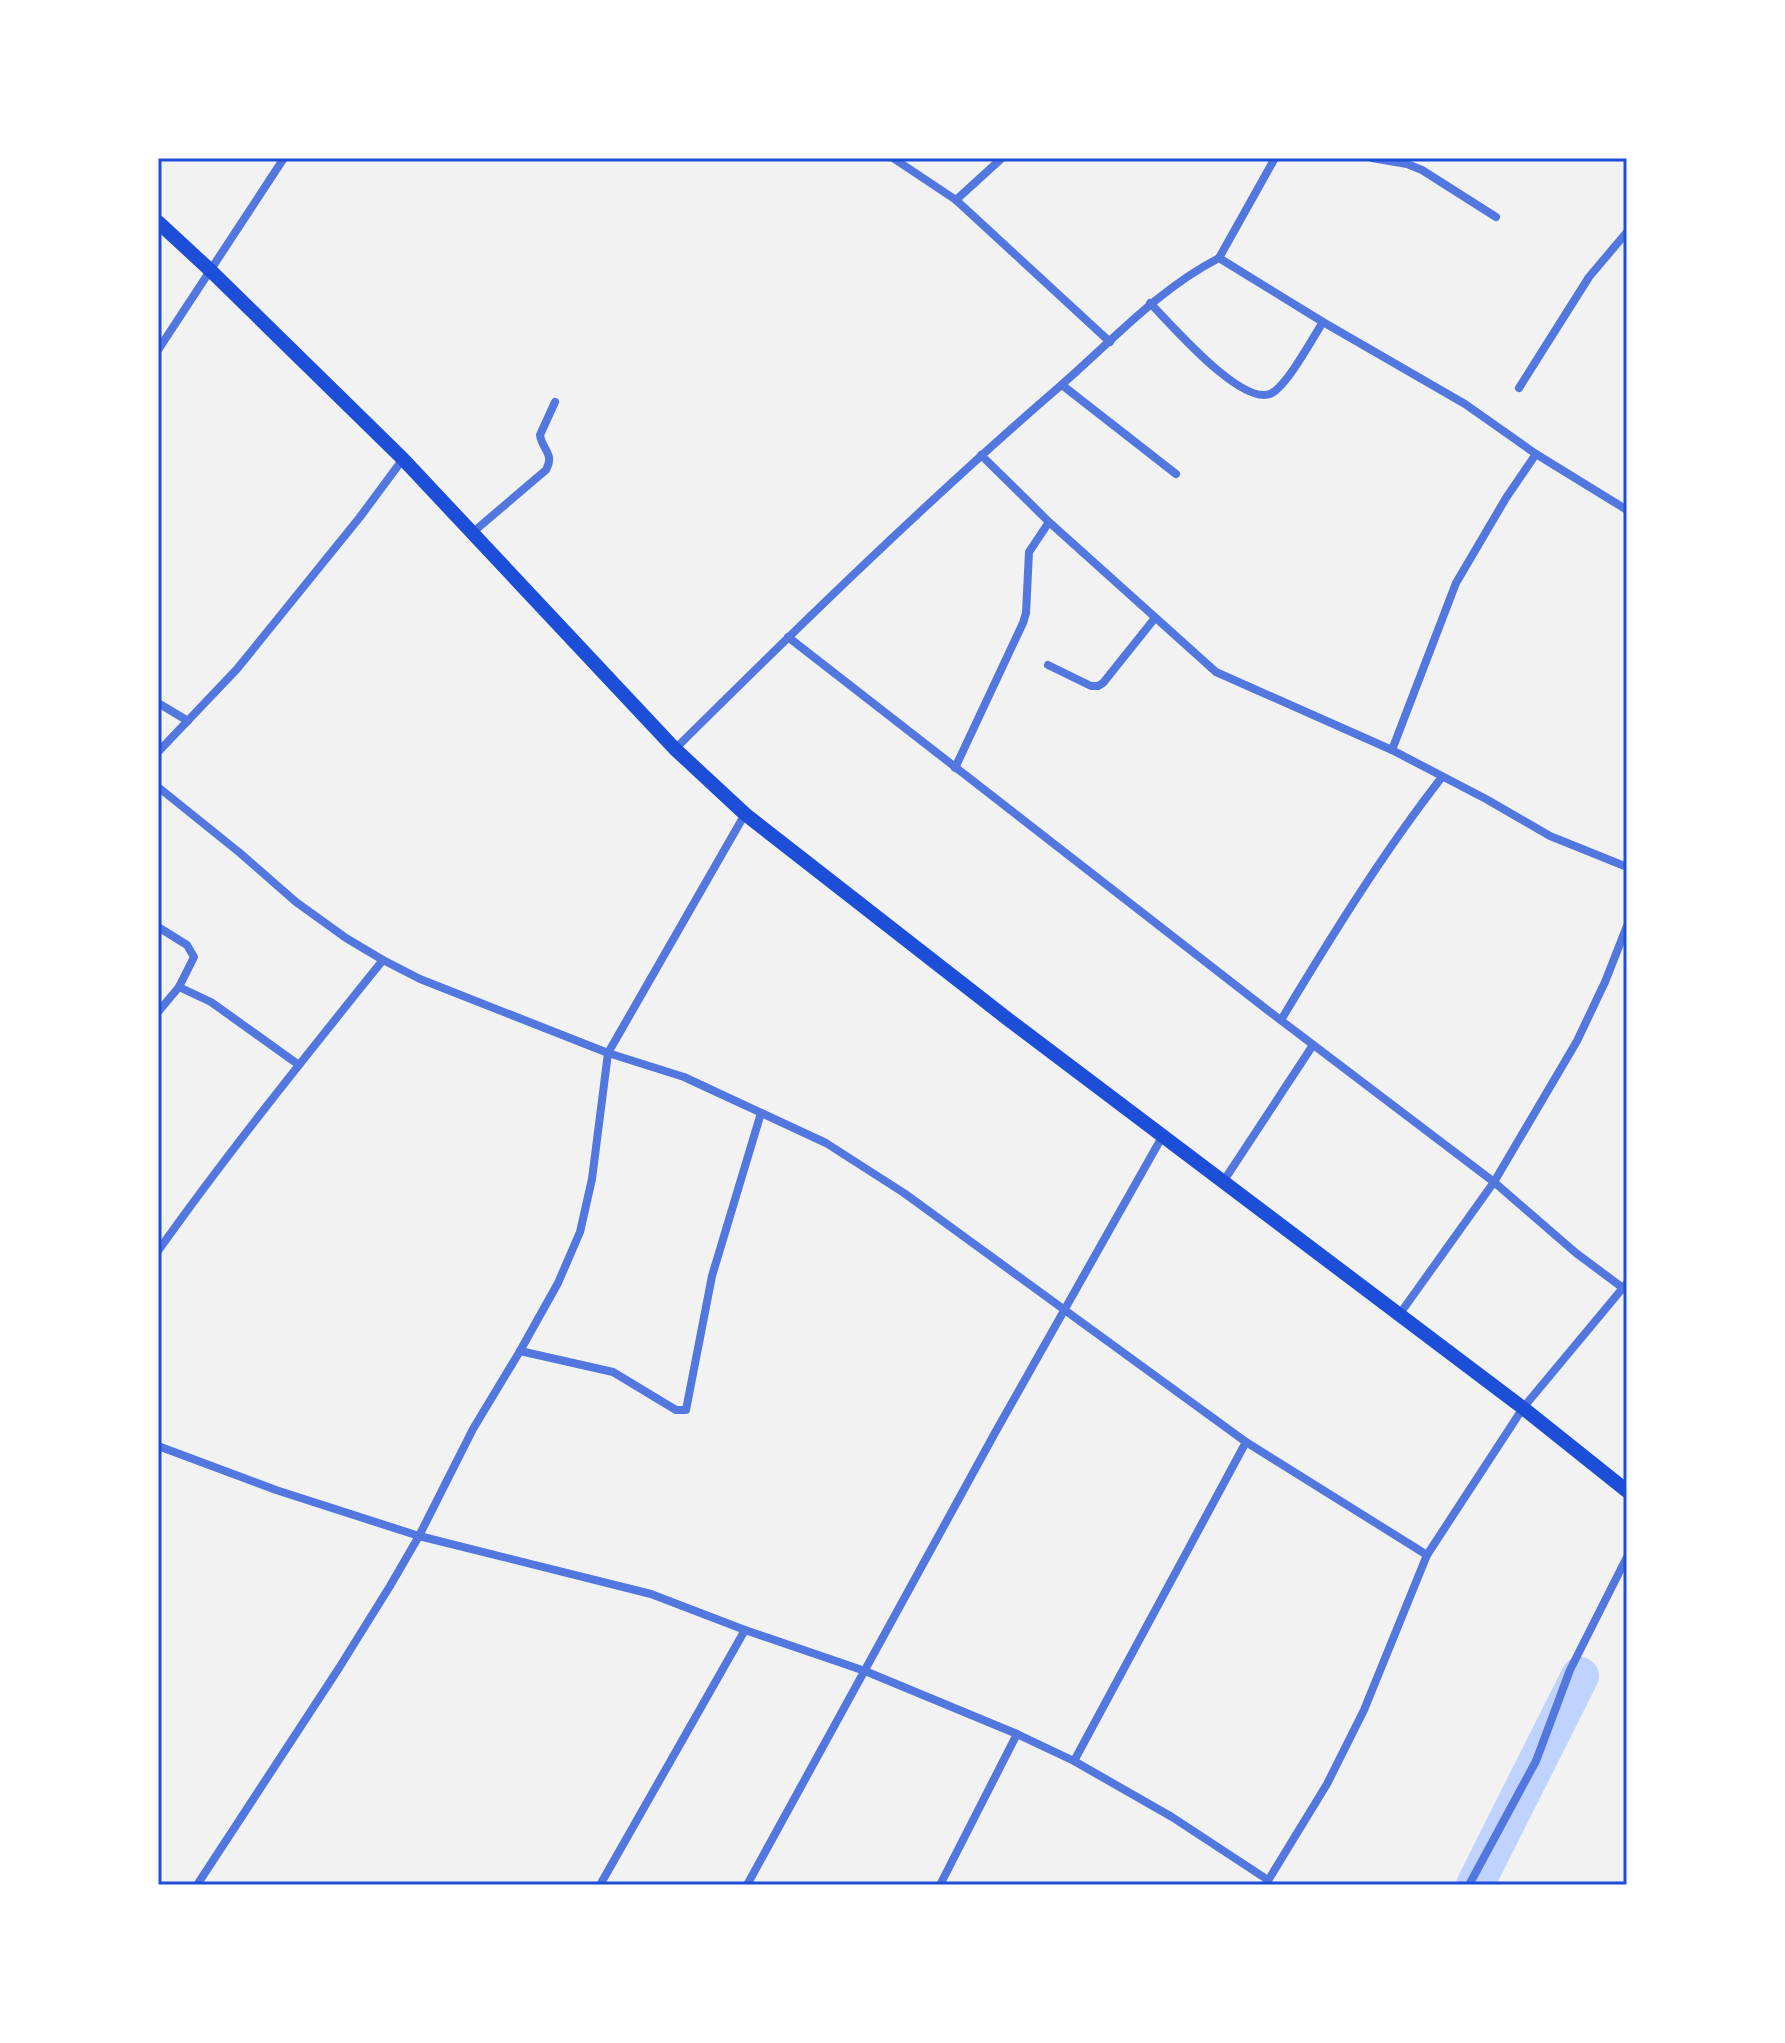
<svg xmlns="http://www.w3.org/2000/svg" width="1785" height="2043" font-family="Raleway,sans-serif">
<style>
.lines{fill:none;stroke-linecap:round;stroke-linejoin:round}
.river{stroke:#bfd3fe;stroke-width:38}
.minor{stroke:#5277de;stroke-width:8}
.secondary{stroke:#1d4ed8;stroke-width:14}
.neatline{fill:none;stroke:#1d4ed8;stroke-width:3}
</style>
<rect width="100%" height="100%" fill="#f2f2f2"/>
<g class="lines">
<!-- river -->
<path class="river" d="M1475,1885L1580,1676"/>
<!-- minor -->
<g class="minor">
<path d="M893,158L956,200L1110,342"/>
<path d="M1372,158L1407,164L1422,170L1496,217"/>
<path d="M956,200L1002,158"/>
<path d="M1219,258L1275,158"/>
<path d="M1150,303C1170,323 1243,409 1272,393C1288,384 1312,339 1323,322"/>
<path d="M158,350L284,158"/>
<path d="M1062,385L1176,474"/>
<path d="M1519,388L1589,277L1627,232"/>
<path d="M981,455L1049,522L1216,672L1392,750L1486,799L1550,836L1627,867"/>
<path d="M472,533L546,470C555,453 542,450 540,435L555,402"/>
<path d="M788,637L1270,1012L1494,1182L1576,1253L1627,1291"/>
<path d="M1048,665L1091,686H1098L1103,683L1155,618"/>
<path d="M158,703L188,721"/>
<path d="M675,749C800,625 926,502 1059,387C1111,342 1157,290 1219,258L1323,322L1465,404L1536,454L1627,510"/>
<path d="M1392,750L1456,583L1506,498L1536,454"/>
<path d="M158,752L237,669L360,517L403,459"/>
<path d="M955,768L1023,623L1026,613L1029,552L1049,522"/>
<path d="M158,787L240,853L296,902L346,938L383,960L420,979L608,1053L684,1077L826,1143L904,1193L1246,1442L1427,1555"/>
<path d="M158,927L187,945L194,957L179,987L158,1012"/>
<path d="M179,987L211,1002L299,1065"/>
<path d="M1281,1020C1331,937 1382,854 1442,777"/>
<path d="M1223,1182L1313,1045"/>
<path d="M158,1251C229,1151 306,1056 383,960"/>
<path d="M1399,1315L1494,1182L1577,1041L1605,982L1627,926"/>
<path d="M520,1351L613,1372L676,1410H686L712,1276L761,1113"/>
<path d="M158,1446L276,1490L419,1536L651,1594L745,1630L865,1671L1017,1734L1074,1761L1172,1817L1268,1880"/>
<path d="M1074,1761L1246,1442"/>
<path d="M1266,1884L1327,1784L1364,1710L1427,1555L1523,1408L1627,1283"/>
<path d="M197,1885L339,1668L390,1586L419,1536L473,1429L520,1351L558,1283L580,1232L592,1179L608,1053L745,814"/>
<path d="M600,1885L745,1630"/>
<path d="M747,1885L996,1431L1162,1137"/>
<path d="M940,1885L1017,1734"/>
<path d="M1469,1885L1536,1761L1570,1670L1627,1557"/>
</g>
<!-- secondary -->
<path class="secondary" d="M158,222L210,270L403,459L675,749L745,814L1009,1020L1523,1408L1627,1491"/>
</g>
<!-- border -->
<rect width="1785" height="2043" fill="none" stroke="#ffffff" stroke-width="320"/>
<rect x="160" y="160" width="1465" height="1723" class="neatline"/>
</svg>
